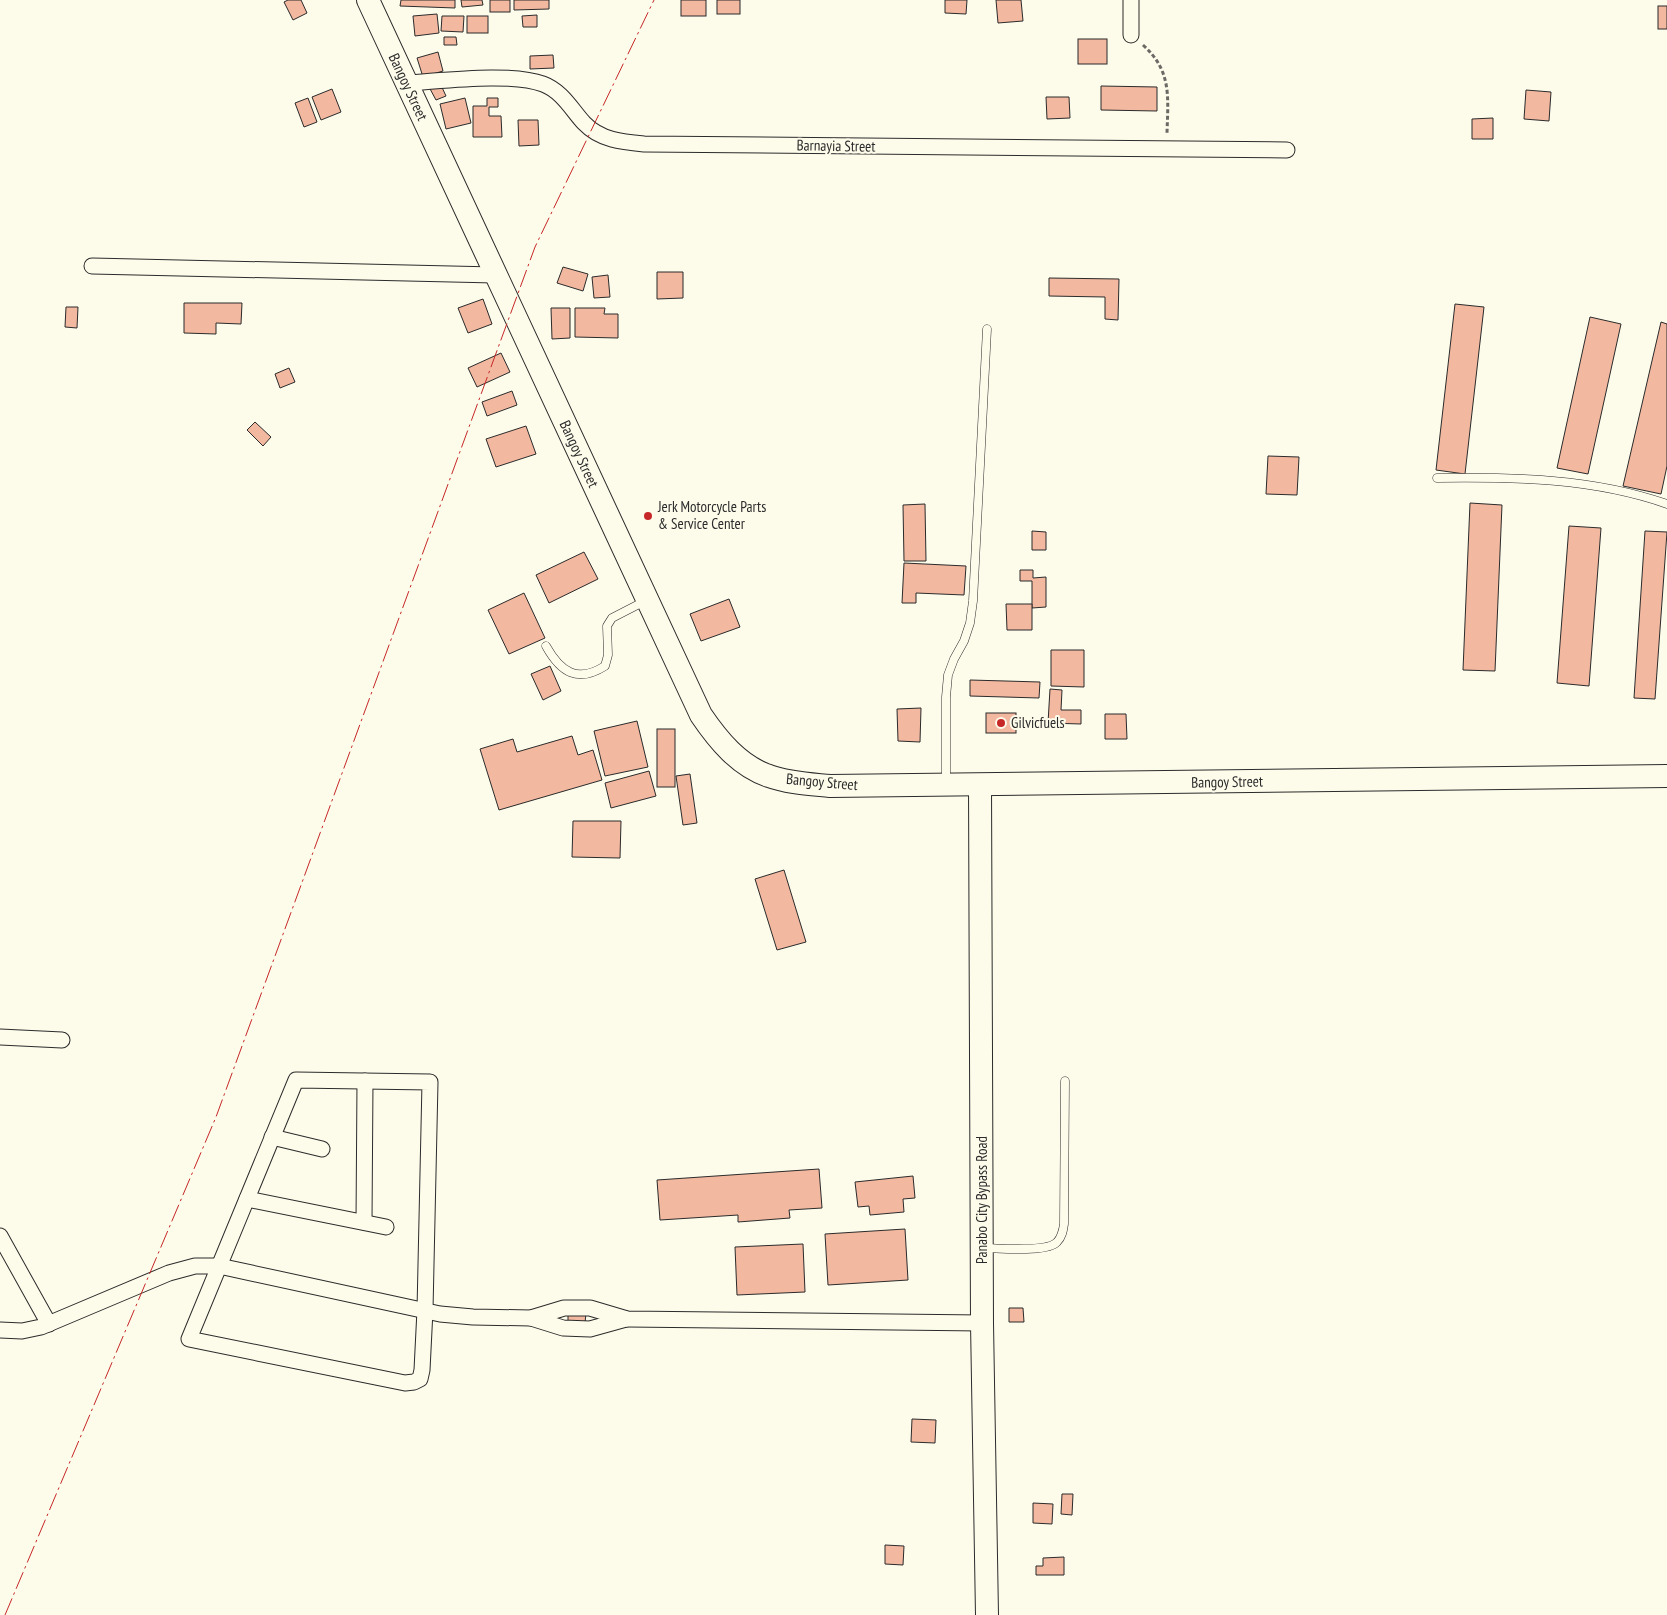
<svg xmlns="http://www.w3.org/2000/svg" width="1667" height="1615" font-family="'PT Sans Narrow',sans-serif">
<style>
.building{fill:#f2b8a0;stroke:#2b2b2b}
.lines{fill:none;stroke-linecap:round;stroke-linejoin:round}
.lane-casing{stroke:#2b2b2b;stroke-width:9}
.street-casing{stroke:#2b2b2b;stroke-width:17}
.secondary-casing{stroke:#2b2b2b;stroke-width:24}
.path{stroke:#6a6964;stroke-width:3;stroke-dasharray:4 2.5;stroke-linecap:butt}
.lane{stroke:#fdfbea;stroke-width:8}
.street{stroke:#fdfbea;stroke-width:15}
.secondary{stroke:#fdfbea;stroke-width:22}
.power{stroke:#c62828;stroke-width:1;stroke-dasharray:18 4 2.5 4;stroke-linecap:butt}
.poi-dot{fill:#c62828;stroke:#fdfbea;stroke-width:2}
.labels{text-anchor:middle;stroke-width:4;stroke-linejoin:round;paint-order:stroke}
.street-label{font-size:15px;fill:#2b2b2b;stroke:#fdfbea}
.poi-label{font-size:15px;fill:#2b2b2b;stroke:#fdfbea;text-anchor:start}
</style>
<rect width="100%" height="100%" fill="#fdfbea"/>
<!-- building -->
<g class="building">
<path d="M288,0H301L307,13L293,20L284,2Z"/>
<path d="M401,0H455V8L400,6Z"/>
<path d="M461,0H482L483,5L462,7Z"/>
<rect x="490" y="0" width="20" height="12"/>
<path d="M514,0H549V9L514,10Z"/>
<rect x="681" y="0" width="25" height="16"/>
<rect x="717" y="0" width="23" height="14"/>
<path d="M945,0H967L966,14L945,13Z"/>
<path d="M996,0H1021L1023,21L998,23Z"/>
<rect x="1658" y="6" width="9" height="23"/>
<path d="M437,14L439,33L415,36L413,16Z"/>
<path d="M537,15V27H523L522,16Z"/>
<path d="M442,16H464L463,32L441,31Z"/>
<rect x="467" y="16" width="21" height="17"/>
<path d="M444,37H456L457,45H444Z"/>
<rect x="1078" y="39" width="29" height="25"/>
<path d="M438,52L443,71L423,77L417,58Z"/>
<path d="M553,55L554,68L530,69V56Z"/>
<path d="M440,83L446,96L436,100L429,87Z"/>
<path d="M1101,86L1157,87V111L1101,110Z"/>
<path d="M332,89L341,112L321,120L312,97Z"/>
<path d="M1526,90L1551,92L1549,121L1524,119Z"/>
<path d="M1046,97H1069L1070,118L1047,119Z"/>
<path d="M308,98L317,122L304,127L295,103Z"/>
<path d="M465,98L471,123L446,129L440,104Z"/>
<path d="M487,98H498V107H489V116H501L502,137H473V106H487Z"/>
<path d="M1493,118V139H1472V119Z"/>
<path d="M518,120H538L539,145L519,146Z"/>
<path d="M563,267L588,274L583,291L557,283Z"/>
<path d="M657,272H683V298L657,299Z"/>
<path d="M608,275L610,297L594,298L592,277Z"/>
<path d="M1049,278L1119,279L1118,320L1105,319V297L1049,296Z"/>
<path d="M483,299L492,324L468,333L458,308Z"/>
<path d="M184,303H242L241,324L216,323V334L184,333Z"/>
<path d="M1455,304L1484,307L1465,474L1436,470Z"/>
<path d="M66,307H78L77,328L65,327Z"/>
<path d="M551,308H570V338L552,339Z"/>
<path d="M575,308H605L604,314H618V338L575,337Z"/>
<path d="M1590,317L1621,324L1588,474L1557,468Z"/>
<path d="M1661,322L1667,324V466L1661,494L1623,486Z"/>
<path d="M501,353L510,372L477,387L468,368Z"/>
<path d="M289,368L295,382L280,388L275,374Z"/>
<path d="M512,391L517,405L487,416L482,402Z"/>
<path d="M255,422L271,437L263,446L247,430Z"/>
<path d="M526,426L536,454L496,467L486,439Z"/>
<path d="M1268,456L1299,457L1297,495L1266,494Z"/>
<path d="M1470,503L1502,505L1495,671L1463,670Z"/>
<path d="M925,504L926,561H904L903,505Z"/>
<path d="M1569,526L1601,528L1589,686L1557,683Z"/>
<path d="M1032,531L1046,532V550H1032Z"/>
<path d="M1645,531L1667,532L1655,699L1634,698Z"/>
<path d="M584,552L598,579L549,603L536,575Z"/>
<path d="M904,563L966,566L964,595L916,593V603H902Z"/>
<path d="M1020,570H1033V578L1046,577V607L1032,608V581H1020Z"/>
<path d="M524,593L545,638L509,654L488,610Z"/>
<path d="M729,599L740,627L701,641L690,614Z"/>
<path d="M1006,604H1032V630H1007Z"/>
<path d="M1051,650H1084V687L1051,686Z"/>
<path d="M550,666L561,691L543,700L531,674Z"/>
<path d="M970,680L1040,682L1039,698L970,696Z"/>
<path d="M1050,689L1062,690L1061,710H1081V724L1048,723Z"/>
<path d="M921,708L920,742L898,741L897,709Z"/>
<rect x="986" y="713" width="30" height="20"/>
<path d="M1105,714H1126L1127,739H1105Z"/>
<path d="M637,721L648,767L605,776L594,731Z"/>
<rect x="657" y="729" width="18" height="58"/>
<path d="M572,736L578,755L593,750L602,780L499,810L480,749L513,739L517,752Z"/>
<path d="M649,771L656,796L611,808L605,783Z"/>
<path d="M690,774L697,823L683,825L676,776Z"/>
<path d="M573,821H621L620,858L572,857Z"/>
<path d="M784,870L806,942L777,950L755,879Z"/>
<path d="M819,1169L822,1208L789,1210L790,1218L738,1222V1215L660,1220L657,1180Z"/>
<path d="M913,1176L915,1198L903,1199L904,1212L870,1215L869,1206L858,1207L855,1182Z"/>
<path d="M905,1229L908,1280L828,1285L825,1234Z"/>
<path d="M803,1244L805,1292L737,1295L735,1247Z"/>
<path d="M1009,1308H1023L1024,1322H1009Z"/>
<path d="M568,1313H586L585,1323H568Z"/>
<path d="M912,1419L936,1420L935,1443L911,1442Z"/>
<path d="M1062,1494H1073L1072,1515L1061,1514Z"/>
<path d="M1033,1503L1053,1504L1052,1524L1033,1523Z"/>
<path d="M885,1545L904,1546L903,1565L885,1564Z"/>
<path d="M1064,1557V1575H1036V1566H1043V1558Z"/>
</g>
<g class="lines">
<defs>
<g id="lane">
<path d="M1437,478C1514,477 1593,478 1667,504"/>
<path d="M546,646C561,673 578,683 605,666L608,655L607,626L612,618L645,601"/>
<path d="M946,783V697L948,675L954,659L964,641L970,623L973,601L987,329"/>
<path d="M984,1248C999,1248 1047,1253 1057,1242C1062,1237 1063,1231 1064,1224L1065,1081"/>
</g>
<g id="street">
<path d="M1131,35V0"/>
<path d="M406,83C442,81 510,72 543,84C562,91 572,110 584,123C600,140 622,142 644,144L1287,150"/>
<path d="M92,266L495,275"/>
<path d="M0,1037L62,1040"/>
<path d="M296,1080L430,1082L425,1310L422,1370L420,1379L414,1382L405,1383L189,1339Z"/>
<path d="M272,1137L322,1149"/>
<path d="M247,1199L386,1227"/>
<path d="M364,1222L365,1081"/>
<path d="M0,1236L49,1324"/>
<path d="M531,1318L563,1328L590,1329L626,1319"/>
<path d="M0,1330L22,1331L41,1327L169,1273L195,1266H219L440,1314L473,1317L531,1318L564,1308H590L627,1319L982,1323"/>
</g>
<g id="secondary">
<path d="M368,0L701,715C718,740 739,766 769,776C788,783 810,784 830,786L1667,776"/>
<path d="M980,785L982,1323L987,1615"/>
</g>
</defs>
<!-- lane casing -->
<use href="#lane" class="lane-casing"/>
<!-- street casing -->
<use href="#street" class="street-casing"/>
<!-- secondary casing -->
<use href="#secondary" class="secondary-casing"/>
<!-- path -->
<path class="path" d="M1143,45C1172,71 1168,97 1167,133"/>
<!-- lane -->
<use href="#lane" class="lane"/>
<!-- street -->
<use href="#street" class="street"/>
<!-- secondary -->
<use href="#secondary" class="secondary"/>
<!-- power -->
<path class="power" d="M5,1615L216,1117L535,247L654,0"/>
</g>
<!-- markers -->
<g class="poi-dot">
<circle cx="648" cy="516" r="5"/>
<circle cx="1001" cy="723" r="5"/>
</g>
<g class="labels">
<!-- street labels -->
<g class="street-label">
<text transform="translate(408 87) rotate(65)" y="5">Bangoy Street</text>
<text transform="translate(836 146) rotate(1)" y="5">Barnayia Street</text>
<text transform="translate(579 454) rotate(65)" y="5">Bangoy Street</text>
<text transform="translate(822 782) rotate(5)" y="5">Bangoy Street</text>
<text transform="translate(1227 782) rotate(-1)" y="5">Bangoy Street</text>
<text transform="translate(982 1200) rotate(-90)" y="5">Panabo City Bypass Road</text>
</g>
<!-- poi labels -->
<g class="poi-label">
<text x="658" y="512">Jerk Motorcycle Parts<tspan x="658" dy="17">&amp; Service Center</tspan></text>
<text x="1011" y="728">Gilvicfuels</text>
</g>
</g>
</svg>
